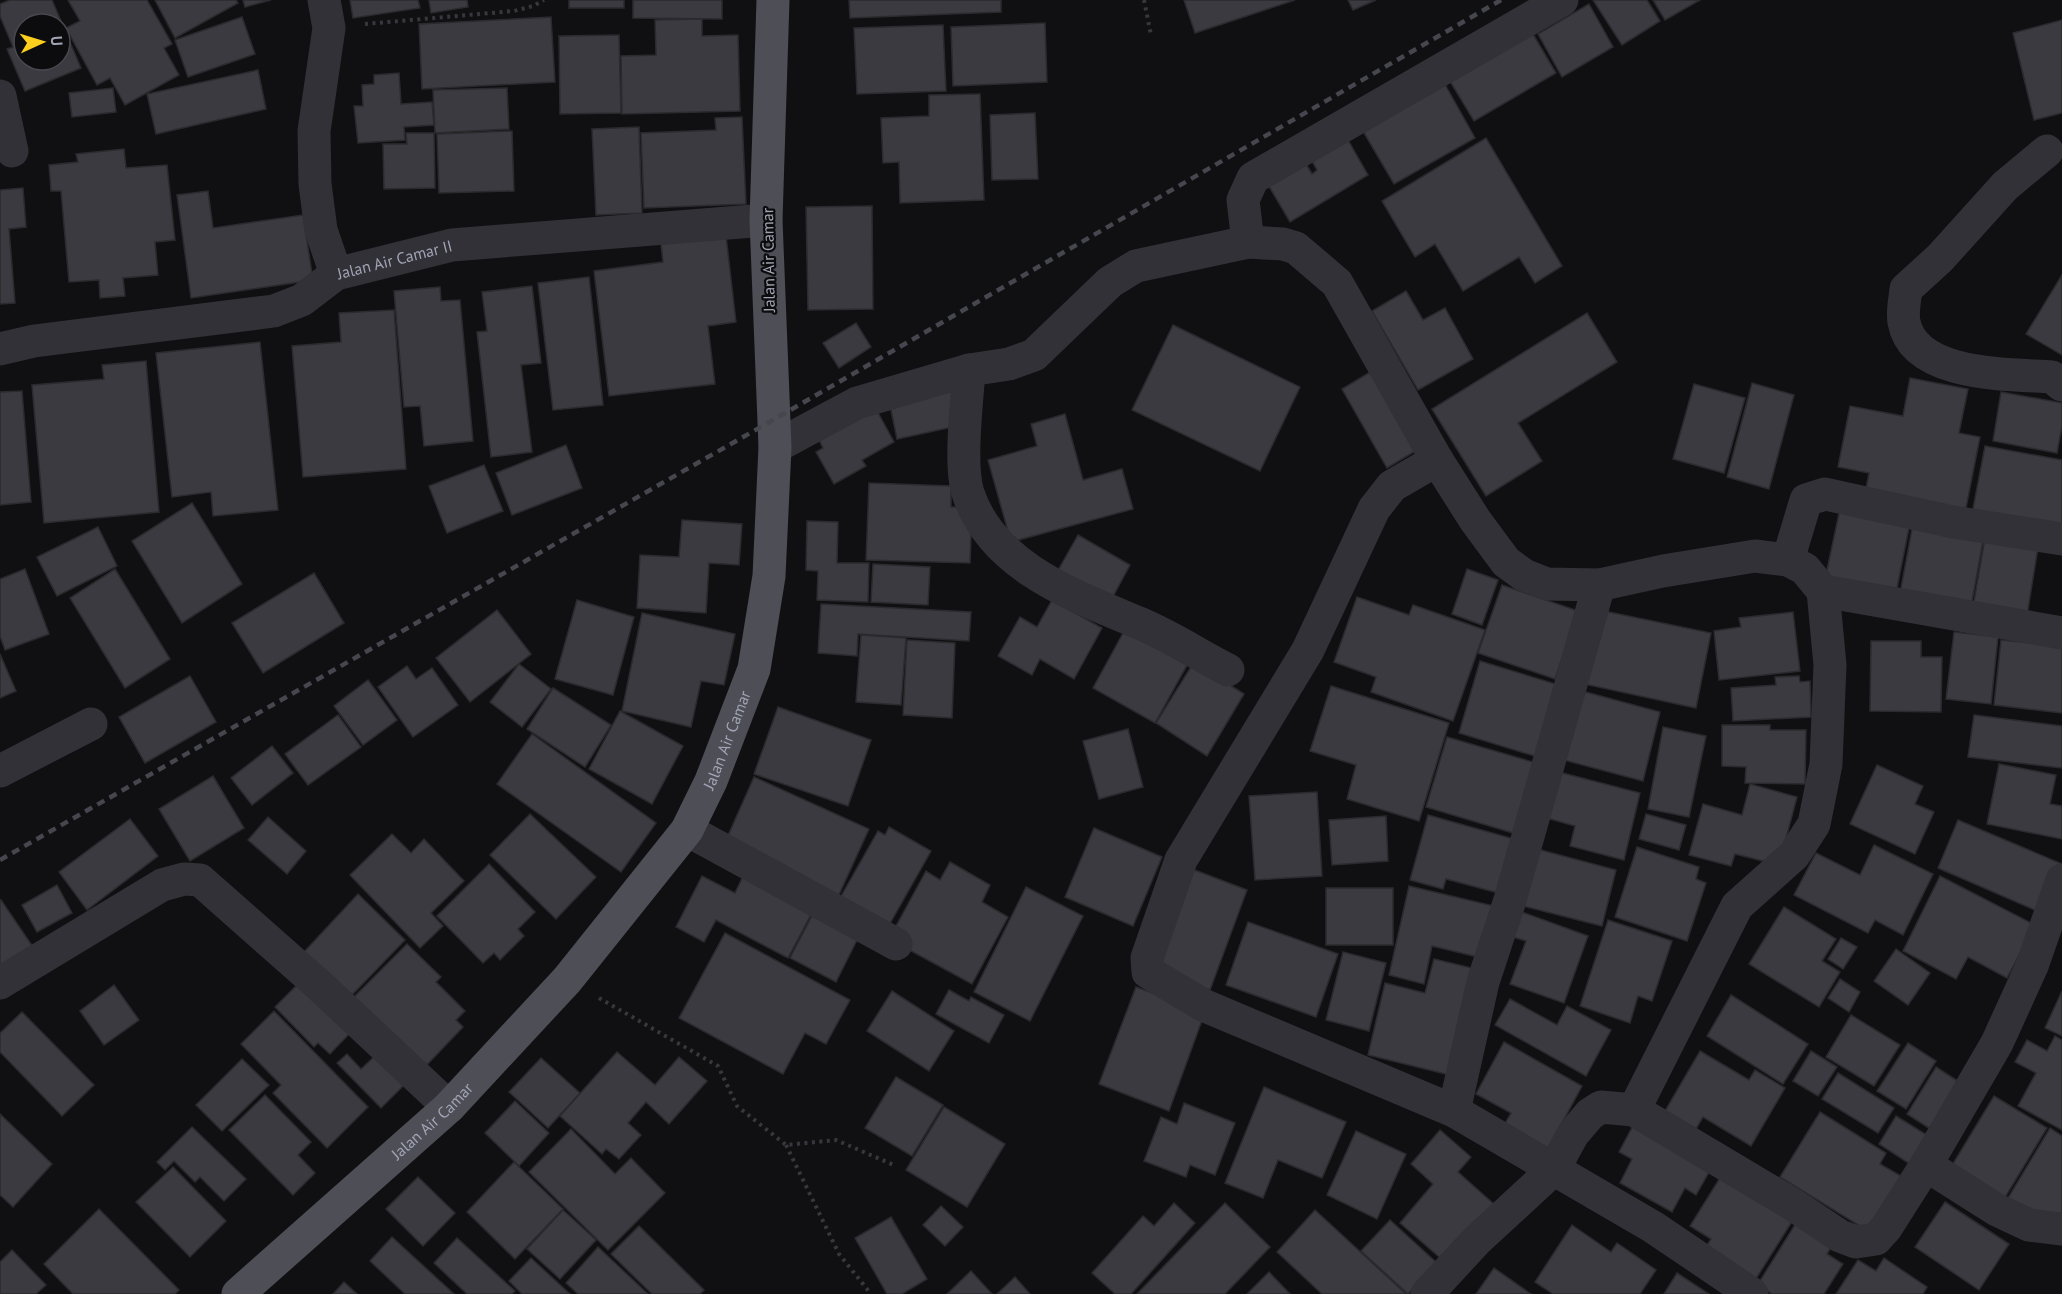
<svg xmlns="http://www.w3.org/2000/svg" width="2062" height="1294" font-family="'PT Sans',sans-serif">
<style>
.building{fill:#3a3a40;stroke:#2b2a2e;stroke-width:1.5;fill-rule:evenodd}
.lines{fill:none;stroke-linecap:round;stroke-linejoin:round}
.path{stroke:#37383e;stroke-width:4;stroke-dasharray:3 4.5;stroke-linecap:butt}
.minor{stroke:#313137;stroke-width:33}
.major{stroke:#4d4e56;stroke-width:33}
.rail{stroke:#46474e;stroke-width:4.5;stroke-dasharray:8 6;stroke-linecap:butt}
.labels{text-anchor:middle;stroke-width:4.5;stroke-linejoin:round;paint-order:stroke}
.street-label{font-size:16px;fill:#a1a4b4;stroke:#0c0b0d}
</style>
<rect width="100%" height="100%" fill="#101012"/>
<!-- building -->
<g class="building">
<path d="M10,0H52L81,68L25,91L7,49L13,47L0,16V4ZM24,24H60V60H24Z"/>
<path d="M68,0H147L172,44L164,48L179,75L125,105L110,78L97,85L66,28L80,21Z"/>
<path d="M155,0H236L238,3L175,38Z"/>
<path d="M243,0H271L245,7Z"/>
<path d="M350,0H418L420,8L353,18Z"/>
<path d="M429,0H467L468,7L431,13Z"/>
<rect x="569" y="0" width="55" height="8"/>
<path d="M633,0H722V19L633,18Z"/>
<path d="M849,0H1001V12L850,18Z"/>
<path d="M1184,0H1295L1195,33Z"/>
<path d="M1348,0H1376L1353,10Z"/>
<path d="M1593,0H1647L1660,21L1622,45Z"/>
<path d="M1653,0H1700L1665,20Z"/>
<path d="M1589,4L1613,47L1562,77L1538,34Z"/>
<path d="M242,17L255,54L188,77L175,40Z"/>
<path d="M551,17L555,82L422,89L419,24Z"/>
<path d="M702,19V36L738,35L740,111L622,114L621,56L656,55L655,20Z"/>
<path d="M2062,20V113L2034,120L2013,33Z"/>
<path d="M1045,23L1047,82L953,86L951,27Z"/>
<path d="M943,25L946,91L857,94L854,28Z"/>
<path d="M1530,29L1556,73L1474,121L1448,78Z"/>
<path d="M619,35L621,113L560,114L559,36Z"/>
<path d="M258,70L266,109L156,134L147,94Z"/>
<path d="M399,73L401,104L432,102L434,125L404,127L405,140L358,143L354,106H363L362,85L374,84V75Z"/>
<path d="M1442,79L1475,138L1394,184L1360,126Z"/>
<path d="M113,88L116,112L72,117L69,93Z"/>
<path d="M507,88L509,129L435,133L433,90Z"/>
<path d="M980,94L984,200L900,203L899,162L883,163L881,118L929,116V95Z"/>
<path d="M1035,113L1038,179L992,180L990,115Z"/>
<path d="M742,117L746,204L644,208L641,133L716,130L715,118Z"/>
<path d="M639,127L642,213L596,215L592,129Z"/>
<path d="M512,131L514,191L439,193L437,134Z"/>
<path d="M406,133H434L435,188L384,189L383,144H407Z"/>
<path d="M1486,138L1562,266L1535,283L1519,257L1463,291L1435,244L1415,257L1382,201Z"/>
<path d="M1348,140L1368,175L1290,222L1267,183L1305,162L1312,174L1317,170L1312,161Z"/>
<path d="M124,149L126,168L167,165L175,240L155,242L158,275L123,278L125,296L100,298L99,280L69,282L61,191H51L49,165L78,162L76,154Z"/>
<path d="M23,188L26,227L9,229L15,303L0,304V190Z"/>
<path d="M208,191L213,228L303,215L313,280L191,298L177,195Z"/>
<path d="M872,206L873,309L808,310L806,207Z"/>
<path d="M726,236L736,322L708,326L715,384L609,396L594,271L663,262L661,244Z"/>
<path d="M2062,275V355L2026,334Z"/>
<path d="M589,277L603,405L553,410L538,283Z"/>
<path d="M532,286L541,363L521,365L532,452L491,457L477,332L487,331L482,292Z"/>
<path d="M440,287L441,301L460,300L473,441L424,446L420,406L404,407L394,291Z"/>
<path d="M1406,291L1423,320L1445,308L1473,359L1418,390L1372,311Z"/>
<path d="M394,310L406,469L303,477L292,346L341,342L339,313Z"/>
<path d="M1587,313L1617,362L1518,423L1542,461L1486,496L1432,409Z"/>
<path d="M856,323L871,347L839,368L823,343Z"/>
<path d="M1173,325L1300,387L1260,471L1132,410Z"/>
<path d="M260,342L278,510L213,516L211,492L172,497L156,353Z"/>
<path d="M146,361L159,512L44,523L32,385L104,379L102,365Z"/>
<path d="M1377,368L1422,447L1387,468L1342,389Z"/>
<path d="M1910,378L1968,389L1959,433L1980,437L1965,513L1865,494L1869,473L1838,467L1850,406L1903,416Z"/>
<path d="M1752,383L1794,395L1769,489L1727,477Z"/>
<path d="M1694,384L1745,398L1724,473L1673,459Z"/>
<path d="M22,391L31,502L0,505V392Z"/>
<path d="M954,391L962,425L897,439L890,405Z"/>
<path d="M2001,392L2062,403V426L2057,453L1993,441Z"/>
<path d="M876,409L894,442L862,460L866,466L834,484L816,452L823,448L819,440Z"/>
<path d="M1065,414L1083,480L1122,469L1133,509L1011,542L988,460L1037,446L1031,424Z"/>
<path d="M566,445L582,488L512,515L496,473Z"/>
<path d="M1985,446L2062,460V531L1972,514Z"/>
<path d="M484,465L503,511L447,533L429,486Z"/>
<path d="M869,483L951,486V507H972L970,563L866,560Z"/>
<path d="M192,503L242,584L182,623L132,541Z"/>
<path d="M1841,504L1911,518L1895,598L1824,584Z"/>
<path d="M1914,518L1985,530L1970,612L1899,599Z"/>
<path d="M682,520L742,524L739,565L709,563L706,613L637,608L640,555L679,557Z"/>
<path d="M807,521L838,522L837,563H869L868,602L817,600L818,571L806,570Z"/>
<path d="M98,527L117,566L57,596L37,557Z"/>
<path d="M1986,532L2039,541L2026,622L1972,613Z"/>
<path d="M1078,535L1130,565L1109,604L1056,574Z"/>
<path d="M873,564L930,567L928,605L871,602Z"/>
<path d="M25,569L49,634L5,650L0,636V579Z"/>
<path d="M115,569L170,659L125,688L70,598Z"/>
<path d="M1467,569L1498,580L1482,625L1452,614Z"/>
<path d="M314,573L344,623L263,673L232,623Z"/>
<path d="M1502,585L1578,611L1555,679L1478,653Z"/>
<path d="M1357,597L1409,615L1413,605L1485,630L1453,721L1371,692L1376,677L1334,662Z"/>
<path d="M577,600L634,617L613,695L555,679Z"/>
<path d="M1052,600L1102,628L1074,679L1040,659L1032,675L998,656L1020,617L1037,627Z"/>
<path d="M821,604L971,612L969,641L858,634L857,656L818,653Z"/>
<path d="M497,610L531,654L470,702L436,658Z"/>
<path d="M1599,610L1711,633L1696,708L1584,684Z"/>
<path d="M1793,612L1800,671L1719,680L1714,631L1741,627L1739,618Z"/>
<path d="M642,613L735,634L724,685L701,681L691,727L622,711Z"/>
<path d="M1128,624L1191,658L1155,723L1093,688Z"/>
<path d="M1954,632L1998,637L1991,704L1946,699Z"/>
<path d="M861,635L906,638L901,705L856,702Z"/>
<path d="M907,640L955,643L952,718L903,715Z"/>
<path d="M2001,640L2062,646V713L1994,705Z"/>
<path d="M1871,641H1921V657H1942L1941,712L1870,711Z"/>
<path d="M0,654L16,691L0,698Z"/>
<path d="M1480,661L1562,686L1541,758L1459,733Z"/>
<path d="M1194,662L1244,694L1207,756L1156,723Z"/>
<path d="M519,664L551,689L522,727L490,702Z"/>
<path d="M407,666L416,679L432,668L458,705L413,737L378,687Z"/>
<path d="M190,676L216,722L145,763L119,717Z"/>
<path d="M1799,676L1800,682L1810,681L1811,717L1733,721L1731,688L1776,685L1775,677Z"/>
<path d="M368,680L397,720L363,745L334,706Z"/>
<path d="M1331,686L1449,723L1419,821L1347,799L1356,765L1310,751Z"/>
<path d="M553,688L611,725L585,767L527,729Z"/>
<path d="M1582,691L1660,712L1643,781L1564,760Z"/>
<path d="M778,707L871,740L848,806L754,774Z"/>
<path d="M620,711L683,746L652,804L589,769Z"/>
<path d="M338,715L361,747L308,785L285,754Z"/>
<path d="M1974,715L2062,726V768L1968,757Z"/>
<path d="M1722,725H1770V730H1806L1805,784L1745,783L1746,767L1722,766Z"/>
<path d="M1663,727L1706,736L1689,817L1648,809Z"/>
<path d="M1128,729L1143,787L1099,799L1083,741Z"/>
<path d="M532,734L656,823L621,872L497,784Z"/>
<path d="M1447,737L1543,765L1523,836L1426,807Z"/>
<path d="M272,746L293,773L252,805L231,778Z"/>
<path d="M1999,764L2056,775L2050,804L2062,806V839L1987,824Z"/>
<path d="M1877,765L1923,786L1915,804L1934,812L1915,854L1850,824Z"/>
<path d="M1555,771L1640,793L1624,860L1570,846L1575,826L1543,817Z"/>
<path d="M213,776L244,828L190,861L159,809Z"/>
<path d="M754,777L869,829L837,899L723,847Z"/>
<path d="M1750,784L1797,797L1779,865L1735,854L1731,866L1689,855L1703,804L1742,815Z"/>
<path d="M1317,792L1322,876L1255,880L1249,796Z"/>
<path d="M530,814L596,877L556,919L490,855Z"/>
<path d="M1646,814L1686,825L1679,850L1639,839Z"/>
<path d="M1428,815L1521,841L1506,895L1446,879L1443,889L1410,880Z"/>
<path d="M1386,816L1388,861L1332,865L1329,820Z"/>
<path d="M268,817L306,851L287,874L248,840Z"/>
<path d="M130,819L158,856L87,910L59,872Z"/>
<path d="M1958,820L2062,864L2044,914L1938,868Z"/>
<path d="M889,827L931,851L888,927L840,898L878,831L885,835Z"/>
<path d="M1094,828L1162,857L1133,926L1065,897Z"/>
<path d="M392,834L411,853L424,839L464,881L431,913L443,926L420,948L350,875Z"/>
<path d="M1874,845L1933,874L1903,935L1875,920L1868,933L1794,895L1816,853L1860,875Z"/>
<path d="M1637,847L1699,867L1696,879L1706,883L1687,941L1615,917Z"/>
<path d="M1537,849L1616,870L1602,926L1523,906Z"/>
<path d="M950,862L990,885L982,902L1008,917L972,984L889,939L926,871L940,880Z"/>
<path d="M489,864L535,912L518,929L524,936L500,960L494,953L483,963L437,916Z"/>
<path d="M1192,869L1247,890L1210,990L1155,969Z"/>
<path d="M746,870L815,907L788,958L716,920L704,942L676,927L702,876L735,893Z"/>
<path d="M1940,876L2035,925L2007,978L1968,957L1956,979L1903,951Z"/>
<path d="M57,885L72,913L37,932L22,905Z"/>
<path d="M1409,886L1498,907L1486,959L1432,946L1424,984L1389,975Z"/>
<path d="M1026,887L1083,916L1030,1021L974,992Z"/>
<rect x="1326" y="888" width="67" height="57"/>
<path d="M358,894L405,940L351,996L304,952Z"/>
<path d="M1,900L33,947L0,970V900Z"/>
<path d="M1784,907L1836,939L1822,961L1840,972L1819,1007L1749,964Z"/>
<path d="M816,908L861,932L836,982L790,958Z"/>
<path d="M1522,912L1588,936L1564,1003L1510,984L1526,941L1513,937Z"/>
<path d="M1608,920L1672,941L1652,1001L1638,996L1630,1023L1580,1006Z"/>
<path d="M1248,922L1338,954L1316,1017L1226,985Z"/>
<path d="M725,933L850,1000L826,1044L805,1033L783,1074L679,1018Z"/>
<path d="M1841,938L1857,947L1843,969L1828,959Z"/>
<path d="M407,944L441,977L436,982L465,1011L456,1020L463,1027L422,1070L351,1000Z"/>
<path d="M1896,949L1930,973L1908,1005L1874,981Z"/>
<path d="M1343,952L1386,963L1369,1031L1326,1020Z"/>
<path d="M1434,959L1476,969L1450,1075L1368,1055L1385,983L1425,993Z"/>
<path d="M1840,979L1860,992L1849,1012L1828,998Z"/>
<path d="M301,981L351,1032L330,1054L318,1043L314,1047L275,1007Z"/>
<path d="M114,985L139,1020L104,1045L80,1011Z"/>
<path d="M1136,987L1205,1012L1169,1111L1099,1084Z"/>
<path d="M949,990L969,1001L971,997L1004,1015L989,1043L936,1014Z"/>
<path d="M892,991L954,1031L929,1071L867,1031Z"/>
<path d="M2062,991V1036L2045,1028Z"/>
<path d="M1731,995L1808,1044L1783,1084L1707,1036Z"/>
<path d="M1510,999L1557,1025L1567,1006L1611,1030L1586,1076L1495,1025Z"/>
<path d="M274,1011L368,1107L327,1148L273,1093L281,1085L241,1044Z"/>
<path d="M22,1012L94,1085L62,1116L0,1052V1033Z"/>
<path d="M1851,1015L1900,1045L1874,1086L1826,1057Z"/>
<path d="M2055,1036L2062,1040V1130L2018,1106L2036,1073L2015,1062L2027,1040L2047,1051Z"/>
<path d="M1504,1042L1582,1086L1547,1151L1503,1127L1511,1113L1476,1094Z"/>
<path d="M1908,1043L1936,1061L1906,1109L1877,1091Z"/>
<path d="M1700,1051L1749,1080L1755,1070L1785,1088L1751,1146L1703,1117L1696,1129L1665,1111Z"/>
<path d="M1811,1051L1837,1067L1818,1096L1793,1081Z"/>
<path d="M617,1052L655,1085L679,1057L707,1081L669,1124L646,1102L628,1123L641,1135L619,1159L606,1149L602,1154L560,1116Z"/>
<path d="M347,1054L361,1069L375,1056L404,1085L381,1108L337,1063Z"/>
<path d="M541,1058L580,1093L548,1128L509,1092Z"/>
<path d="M242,1059L269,1085L222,1131L196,1105Z"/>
<path d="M1936,1067L1967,1087L1938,1134L1907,1114Z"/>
<path d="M1838,1073L1894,1108L1878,1133L1822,1099Z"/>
<path d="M896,1077L943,1105L912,1156L865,1128Z"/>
<path d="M1264,1087L1346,1122L1322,1178L1278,1160L1263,1198L1225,1183Z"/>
<path d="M265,1095L311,1142L298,1155L315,1173L293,1195L229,1130Z"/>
<path d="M1994,1096L2047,1128L2001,1204L1948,1172Z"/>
<path d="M515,1101L549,1133L519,1166L485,1133Z"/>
<path d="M1184,1103L1235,1123L1215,1175L1190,1165L1186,1177L1144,1161L1161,1117L1177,1124Z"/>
<path d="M944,1107L1005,1144L967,1207L906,1170Z"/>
<path d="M1820,1112L1886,1153L1880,1164L1901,1176L1868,1231L1780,1177Z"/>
<path d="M0,1114L52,1164L13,1207L0,1195Z"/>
<path d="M1896,1116L1930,1137L1913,1166L1879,1144Z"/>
<path d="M1635,1122L1713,1165L1696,1195L1685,1188L1672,1212L1620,1183L1632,1159L1619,1152Z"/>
<path d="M192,1127L246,1179L224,1201L200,1177L195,1182L174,1161L165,1170L157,1162Z"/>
<path d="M2050,1128L2062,1136V1213L2054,1226L2008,1198Z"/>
<path d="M571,1129L615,1174L631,1158L665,1193L608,1250L529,1172Z"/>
<path d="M1440,1130L1471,1157L1458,1172L1496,1206L1446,1263L1400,1223L1433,1184L1411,1164Z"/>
<path d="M1356,1131L1406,1154L1377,1219L1327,1195Z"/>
<path d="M514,1162L563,1209L515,1259L467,1212Z"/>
<path d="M173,1167L226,1221L190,1257L136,1202Z"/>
<path d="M1723,1173L1798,1212L1752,1285L1702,1253L1711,1239L1690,1226Z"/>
<path d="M418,1177L455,1213L423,1246L386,1209Z"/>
<path d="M1945,1202L2009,1244L1979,1290L1915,1247Z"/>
<path d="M1174,1203L1195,1223L1131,1294H1115L1092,1273L1143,1216L1154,1226Z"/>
<path d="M1225,1203L1270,1247L1225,1294H1137Z"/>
<path d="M941,1206L963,1227L945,1246L923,1225Z"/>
<path d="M99,1209L179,1290L175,1294H73L44,1264Z"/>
<path d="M563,1210L596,1240L560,1279L527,1249Z"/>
<path d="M1315,1210L1406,1294H1322L1277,1252Z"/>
<path d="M1801,1215L1836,1239L1827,1254L1843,1264L1824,1294H1772L1758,1284Z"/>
<path d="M891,1217L927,1279L902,1294H887L855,1238Z"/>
<path d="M1390,1220L1437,1263L1408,1294L1361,1251Z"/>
<path d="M1572,1225L1611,1252L1617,1243L1656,1270L1640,1294H1553L1535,1282Z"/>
<path d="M639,1226L704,1290L700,1294H652L611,1254Z"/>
<path d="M392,1237L454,1294H405L370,1261Z"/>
<path d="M457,1238L515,1291L512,1294H467L434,1263Z"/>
<path d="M598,1247L648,1294H578L566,1283Z"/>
<path d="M12,1250L46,1285L36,1294H0V1262Z"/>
<path d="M531,1258L570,1294H522L509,1281Z"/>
<path d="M1884,1258L1927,1287L1923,1294H1836L1858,1260L1876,1271Z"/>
<path d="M1494,1268L1531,1294H1476Z"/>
<path d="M971,1271L992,1294H947Z"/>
<path d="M1269,1272L1290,1294H1247Z"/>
<path d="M1677,1273L1709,1294H1664Z"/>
<path d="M1015,1277L1030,1294H997Z"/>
<path d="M344,1282L357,1294H333Z"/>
</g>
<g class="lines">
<!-- path -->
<g class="path">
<path d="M1144,0L1151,35"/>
<path d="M365,24L514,11L533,6L544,0"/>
<path d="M599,998L718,1066L737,1106L786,1145L836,1140L896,1166"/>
<path d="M786,1145L839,1254L871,1294"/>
</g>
<!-- minor -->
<g class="minor">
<path d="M324,0L329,28L314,131L315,184L321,230L336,274"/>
<path d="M0,96L12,151"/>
<path d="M2047,151L2005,186L1940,258L1906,289C1905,299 1902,312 1904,322C1914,377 2009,374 2052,377L2062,385"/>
<path d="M1248,242L1243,200L1253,178L1562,0"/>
<path id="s1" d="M0,349L34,341L274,311L302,300L336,274L452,245L766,220"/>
<path d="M969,370C967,402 959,465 968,493C992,567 1075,596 1139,623C1170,636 1199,655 1228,670"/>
<path d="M775,447L857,403L969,370L1009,364L1034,355L1110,282L1136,266L1248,242L1283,244L1296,248L1337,283L1437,460L1475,520L1506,562L1524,575L1547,584L1599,585L1663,571L1755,556L1788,560L1805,569L1823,591L2062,633"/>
<path d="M1437,460L1392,486L1374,509L1308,650L1181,860L1147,958L1148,972L1203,1005L1454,1111L1653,1227L1752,1294"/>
<path d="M1788,560L1806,500L1825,494L1953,522L2062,539"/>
<path d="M0,771L91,724"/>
<path d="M687,830L896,944"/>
<path d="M0,983L162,885L184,879L200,880L320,986L449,1107"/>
<path d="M1634,1110L1737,906L1794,855L1814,824L1826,764L1830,665L1823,591"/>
<path d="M1454,1111L1483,982L1510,900L1599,585"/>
<path d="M1926,1165L1997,1210L2029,1225L2062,1229"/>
<path d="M1427,1294L1476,1241L1554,1169L1573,1134L1590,1114L1601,1107L1634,1110L1792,1204L1840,1236L1856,1242L1876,1239L1886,1228L1926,1165L1997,1043L2032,966L2062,880"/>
</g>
<!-- major -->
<path class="major" id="s2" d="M238,1294L449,1107L567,980L687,830L711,781L754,669L769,576L775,447L766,220L773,0"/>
<!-- rail -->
<path class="rail" d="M0,860L773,420L1501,0"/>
</g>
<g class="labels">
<!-- street labels -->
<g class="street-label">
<text transform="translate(768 260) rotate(-91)" y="6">Jalan Air Camar</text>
<text dy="6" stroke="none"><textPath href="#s1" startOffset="410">Jalan Air Camar II</textPath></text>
<text dy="6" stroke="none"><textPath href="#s2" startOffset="746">Jalan Air Camar</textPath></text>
<text dy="6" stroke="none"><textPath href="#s2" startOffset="260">Jalan Air Camar</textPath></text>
</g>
</g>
<!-- north arrow -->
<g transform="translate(42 42) rotate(86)"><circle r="28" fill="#0c0b0d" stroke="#484850" stroke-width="1.5"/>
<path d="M0-4.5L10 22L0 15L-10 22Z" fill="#fcce1e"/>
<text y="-9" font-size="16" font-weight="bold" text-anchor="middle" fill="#a1a4b4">U</text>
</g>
</svg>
